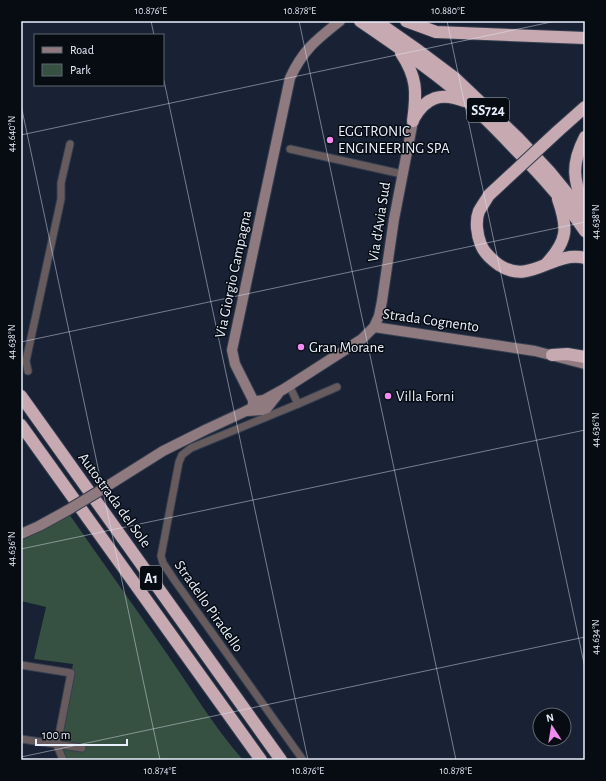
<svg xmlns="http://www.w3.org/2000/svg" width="606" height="781" font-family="'Alegreya Sans',sans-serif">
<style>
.green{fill:#365042}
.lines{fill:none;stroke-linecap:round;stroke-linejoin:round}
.street-casing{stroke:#353f50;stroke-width:9}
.secondary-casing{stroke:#353f50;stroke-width:12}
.highway-casing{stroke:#353f50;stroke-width:14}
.street{stroke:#675b5e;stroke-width:7}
.secondary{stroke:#8e7a7f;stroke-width:10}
.highway{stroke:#c7a9b1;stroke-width:12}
.secondary-bridge-casing{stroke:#353f50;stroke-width:12;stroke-linecap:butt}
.highway-bridge-casing{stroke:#353f50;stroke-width:14;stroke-linecap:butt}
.secondary-bridge{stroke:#8e7a7f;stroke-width:10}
.highway-bridge{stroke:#c7a9b1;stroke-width:12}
.ticks{fill:none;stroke:#e9f0fd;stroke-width:1;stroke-opacity:0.45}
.poi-dot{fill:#f28af3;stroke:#070c13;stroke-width:1.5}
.labels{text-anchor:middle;stroke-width:3;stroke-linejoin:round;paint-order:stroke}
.shield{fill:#070c13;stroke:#a5acb7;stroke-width:1}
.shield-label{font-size:14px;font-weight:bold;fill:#e9f0fd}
.poi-label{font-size:15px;fill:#e9f0fd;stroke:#070c13;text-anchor:start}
.street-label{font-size:15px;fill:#e9f0fd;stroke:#070c13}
.neatline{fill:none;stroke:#e9f0fd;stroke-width:1.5}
.ticks-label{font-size:10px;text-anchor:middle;fill:#e9f0fd}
</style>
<rect width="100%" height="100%" fill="#182234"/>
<!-- green -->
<path class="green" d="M67,511C99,558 133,604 165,651C191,688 213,726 243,760H63L57,745L73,664L34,659L46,607L21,601V536Z"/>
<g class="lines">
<defs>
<g id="street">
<path d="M290,149L402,174"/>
<path d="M28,371L26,361L61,199V183L70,144"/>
<path d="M289,385L298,404L337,387"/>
<path d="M298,404L191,448L182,455L179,462L161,556L163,563L175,581L303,760"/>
<path d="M21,665L71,673L57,745"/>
<path d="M21,739L82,748"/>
<path d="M57,745L63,760"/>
</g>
<g id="secondary">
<path d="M374,327L535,351L585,364"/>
<path d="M253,400L257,401L264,400L284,389L362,339L374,327L379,316L382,301L394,219L413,121"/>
<path d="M246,411L253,407V400L235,364L232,350L290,78C303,50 316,40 340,21"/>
<path d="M101,490L163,451L205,430L246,411L262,410L267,408L278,394"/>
<path d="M21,534L39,526L68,510"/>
</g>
<g id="highway">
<path d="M360,21C391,42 422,63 451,87C474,106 495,128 516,150C541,175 565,202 585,231"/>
<path d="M376,21L419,51L455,78L518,138L549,171L585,215"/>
<path d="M406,21L436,32L585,38"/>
<path d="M401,53C417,77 417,92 413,121"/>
<path d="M414,118C426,97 441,92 464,101"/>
<path d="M558,131L585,107"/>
<path d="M489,195C486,200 482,206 479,211C475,221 477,235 481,245C485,254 491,259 499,265C531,286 552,250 585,258"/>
<path d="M584,207C573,179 571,164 585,137"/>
<path d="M547,263C568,240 568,228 558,199"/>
<path d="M552,355L567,354L585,357"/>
<path d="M21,396L281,760"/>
<path d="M21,425L261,760"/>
</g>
</defs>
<!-- street casing -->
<use href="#street" class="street-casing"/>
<!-- secondary casing -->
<use href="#secondary" class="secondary-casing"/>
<!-- highway casing -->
<use href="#highway" class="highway-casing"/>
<!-- street -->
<use href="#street" class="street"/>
<!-- secondary -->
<use href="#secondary" class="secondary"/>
<!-- highway -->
<use href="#highway" class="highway"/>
<defs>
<path id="secondary-bridge" d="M68,510L101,490"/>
<path id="highway-bridge" d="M489,195L558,131"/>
</defs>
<!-- secondary-bridge casing -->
<use href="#secondary-bridge" class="secondary-bridge-casing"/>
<!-- highway-bridge casing -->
<use href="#highway-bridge" class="highway-bridge-casing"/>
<!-- secondary-bridge -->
<use href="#secondary-bridge" class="secondary-bridge"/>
<!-- highway-bridge -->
<use href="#highway-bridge" class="highway-bridge"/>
</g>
<!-- ticks -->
<path class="ticks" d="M151,21L154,35M299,21L456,760M447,21L585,668M163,76L308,760M21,105L160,760M21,135L556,21M21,342L585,222M21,549L585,430M21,757L585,637"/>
<!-- markers -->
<g class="poi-dot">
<circle cx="330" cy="140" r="4"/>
<circle cx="301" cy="347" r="4"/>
<circle cx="388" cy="396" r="4"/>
</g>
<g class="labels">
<!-- shield labels -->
<g class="shield">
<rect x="467" y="98" width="42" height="24" rx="3"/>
<rect x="140" y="566" width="22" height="24" rx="3"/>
</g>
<g class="shield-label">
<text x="488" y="115">SS724</text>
<text x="151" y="583">A1</text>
</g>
<!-- poi labels -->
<g class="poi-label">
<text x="338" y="136">EGGTRONIC<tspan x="338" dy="17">ENGINEERING SPA</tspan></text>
<text x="309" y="352">Gran Morane</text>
<text x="396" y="401">Villa Forni</text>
</g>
<!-- street labels -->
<g class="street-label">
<text transform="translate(379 222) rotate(-81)" y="5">Via d'Avia Sud</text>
<text transform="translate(233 274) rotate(-78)" y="5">Via Giorgio Campagna</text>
<text transform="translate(431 320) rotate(8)" y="5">Strada Cognento</text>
<text transform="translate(115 500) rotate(54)" y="5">Autostrada del Sole</text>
<text transform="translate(209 606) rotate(55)" y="5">Stradello Piradello</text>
</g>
</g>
<!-- border -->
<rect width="606" height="781" fill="none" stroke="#070c13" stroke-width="44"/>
<!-- legend -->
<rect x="34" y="34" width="130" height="52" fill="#070c13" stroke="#616771"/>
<rect x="42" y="47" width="20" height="6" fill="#8e7a7f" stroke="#616771"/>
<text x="70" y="54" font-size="12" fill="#e9f0fd">Road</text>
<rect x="42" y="64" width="20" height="12" fill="#365042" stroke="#616771"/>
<text x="70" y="74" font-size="12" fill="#e9f0fd">Park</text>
<!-- north arrow -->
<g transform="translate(552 727) rotate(348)"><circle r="19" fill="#070c13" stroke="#616771"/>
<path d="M0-3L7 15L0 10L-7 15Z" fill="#f28af3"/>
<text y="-6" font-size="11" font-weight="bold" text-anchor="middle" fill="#e9f0fd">N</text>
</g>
<!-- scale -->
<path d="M36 739v6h91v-6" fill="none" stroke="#e9f0fd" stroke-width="2"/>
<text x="42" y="739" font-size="12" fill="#e9f0fd" stroke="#070c13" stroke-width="3" paint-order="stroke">100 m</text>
<rect x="22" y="22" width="562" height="737" class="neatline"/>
<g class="ticks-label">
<text x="151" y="14">10.876°E</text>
<text x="300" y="14">10.878°E</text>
<text x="448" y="14">10.880°E</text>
<text transform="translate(11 134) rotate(-90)" y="4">44.640°N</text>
<text transform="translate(595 222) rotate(-90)" y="4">44.638°N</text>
<text transform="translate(11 342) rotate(-90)" y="4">44.638°N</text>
<text transform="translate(595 430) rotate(-90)" y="4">44.636°N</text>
<text transform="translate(11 549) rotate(-90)" y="4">44.636°N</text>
<text transform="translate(595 637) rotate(-90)" y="4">44.634°N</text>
<text x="160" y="774">10.874°E</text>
<text x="308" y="774">10.876°E</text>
<text x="456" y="774">10.878°E</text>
</g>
</svg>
